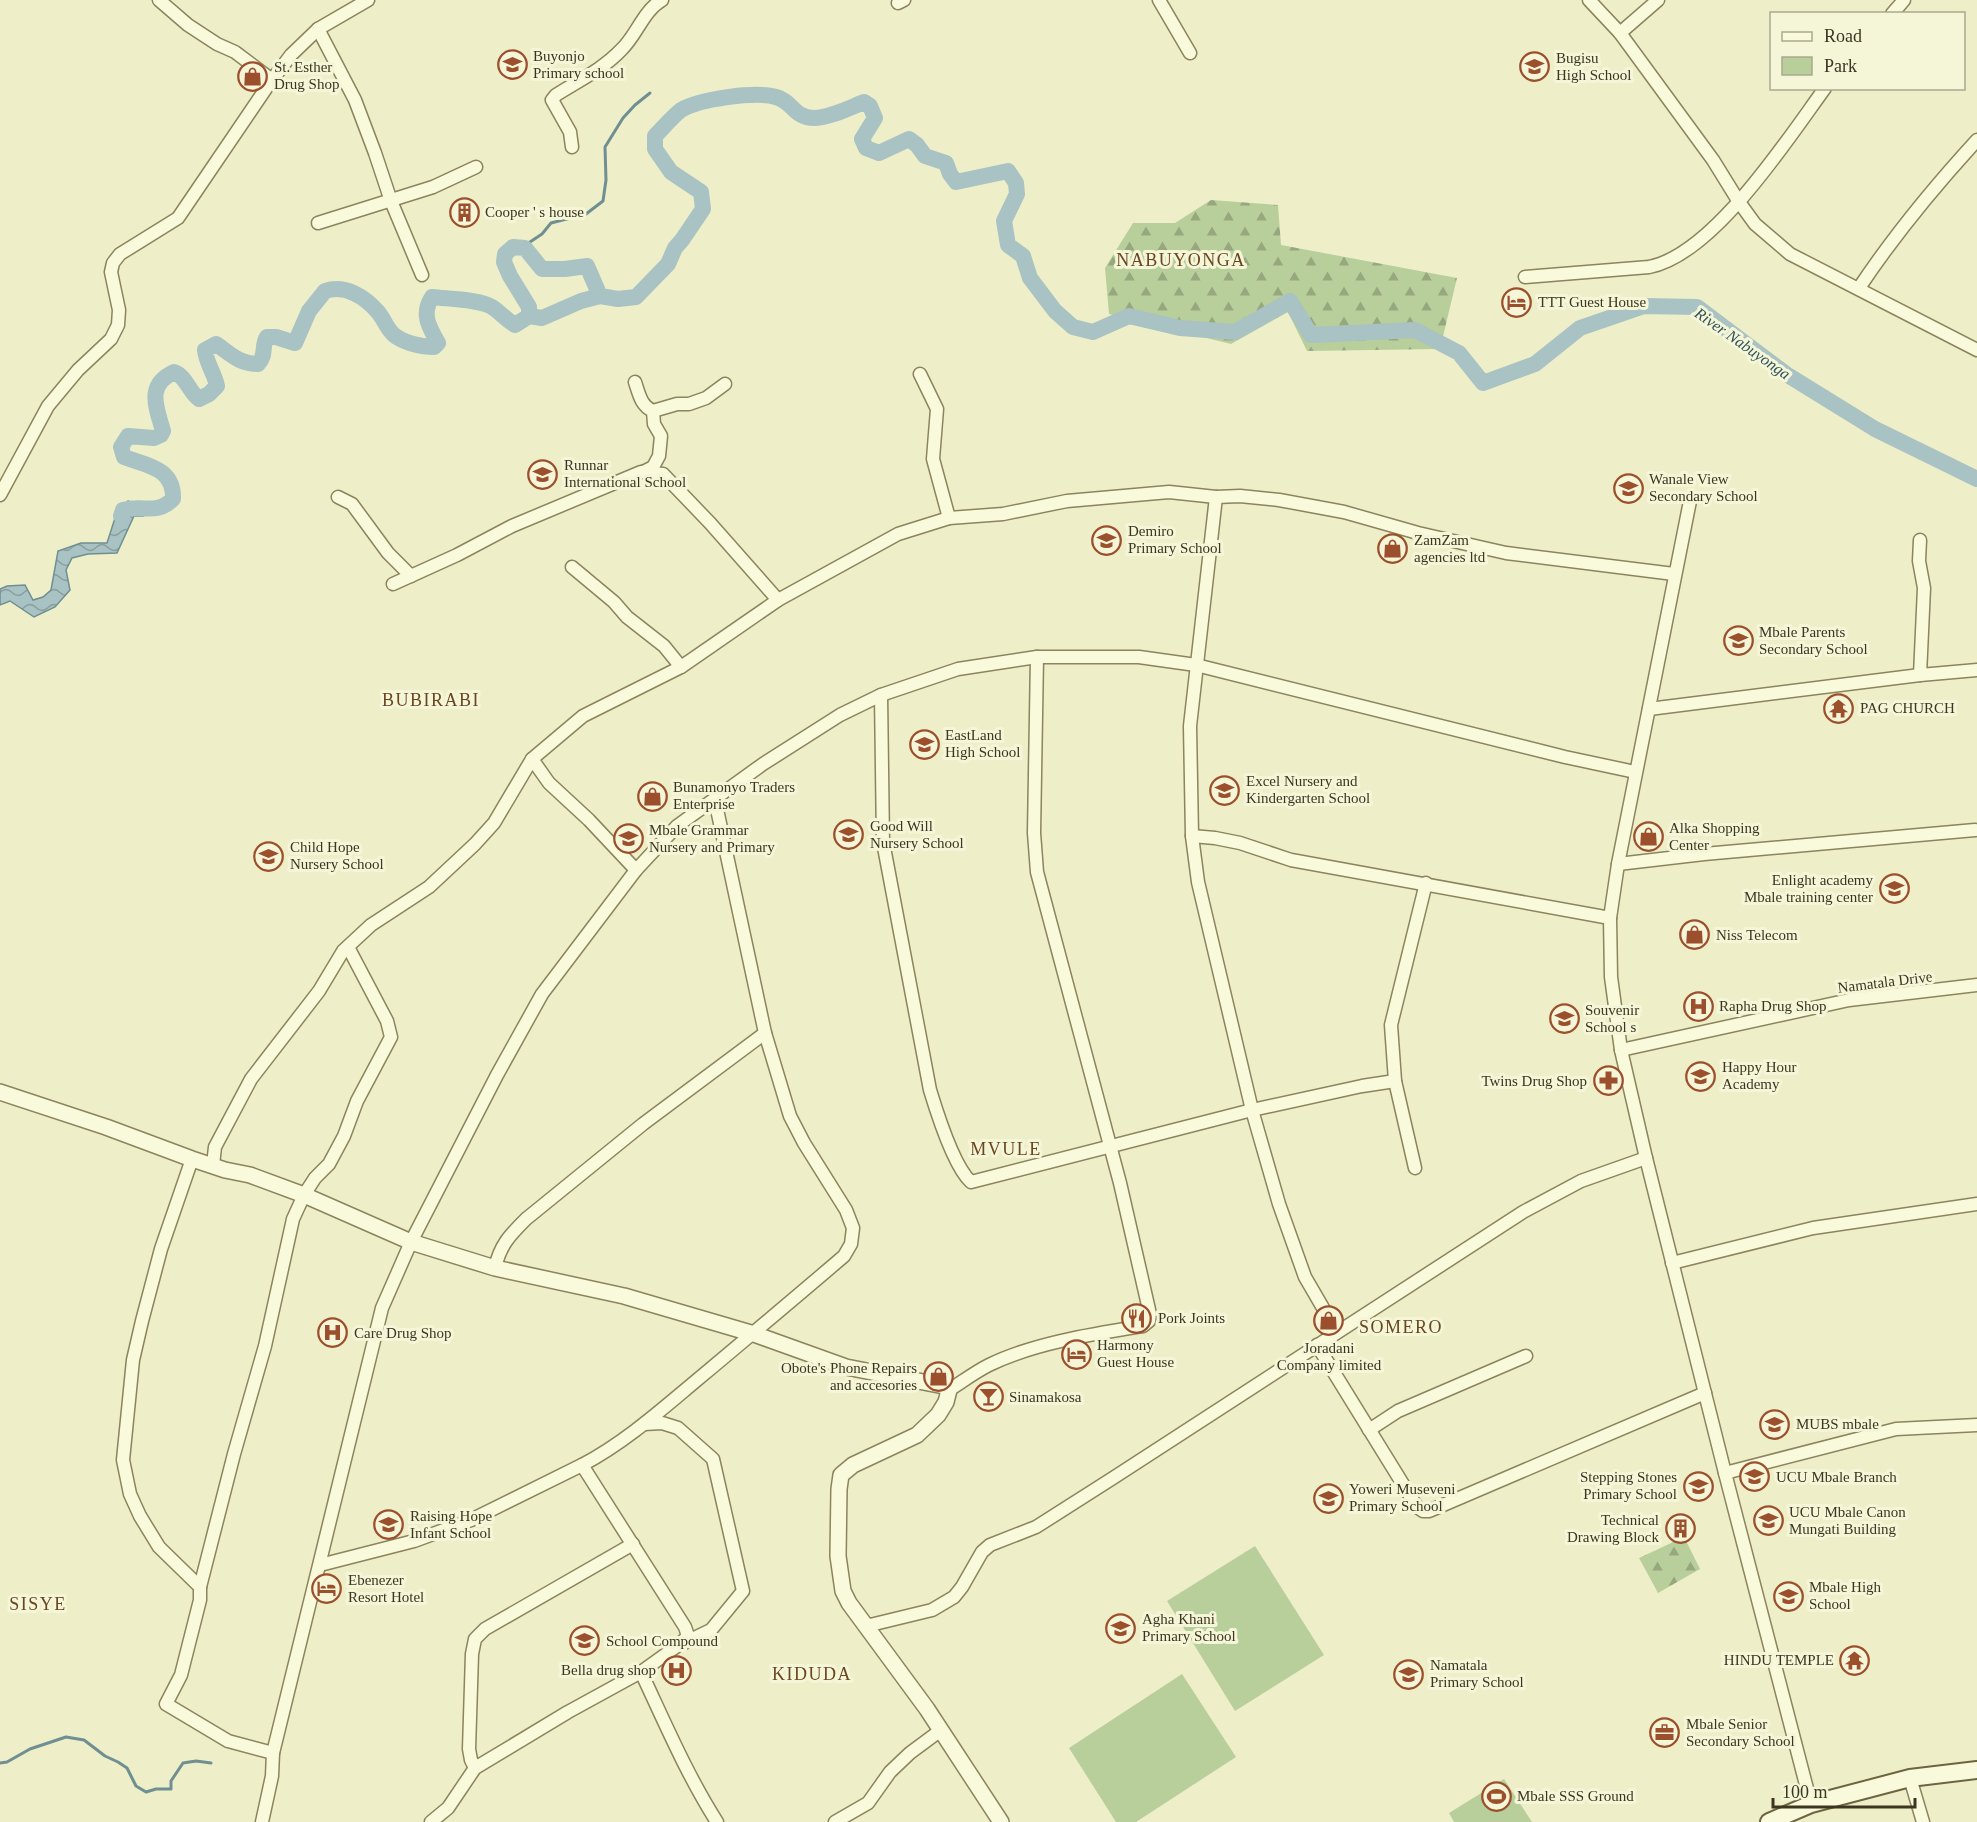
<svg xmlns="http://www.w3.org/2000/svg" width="1977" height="1822" font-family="Georgia,serif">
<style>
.green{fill:#b8ce9b}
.forest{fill:url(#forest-firs)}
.water{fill:url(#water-waves);stroke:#6f8f92;stroke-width:1.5}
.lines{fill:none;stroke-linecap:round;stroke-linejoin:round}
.stream{stroke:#6f8f92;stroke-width:3}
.river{stroke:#a9c2c3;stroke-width:16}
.minor-casing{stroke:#8b845d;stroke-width:15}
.tertiary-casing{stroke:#8b845d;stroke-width:18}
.secondary-casing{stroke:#6d6540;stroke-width:20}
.minor{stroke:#f9f9dc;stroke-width:12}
.tertiary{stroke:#f9f9dc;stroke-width:15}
.secondary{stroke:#f9f9dc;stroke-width:16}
.labels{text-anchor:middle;stroke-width:6;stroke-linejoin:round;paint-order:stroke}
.poi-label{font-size:15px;fill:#3c3620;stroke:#f5f6d8;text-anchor:start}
.street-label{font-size:15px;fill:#3c3620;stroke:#f5f6d8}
.water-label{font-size:16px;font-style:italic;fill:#30505b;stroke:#f5f6d8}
.quarter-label{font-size:18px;letter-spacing:1.5px;fill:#69461f;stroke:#f5f6d8}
</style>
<defs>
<pattern id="forest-firs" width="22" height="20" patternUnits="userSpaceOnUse" patternTransform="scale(1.5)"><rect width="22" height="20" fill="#b8ce9b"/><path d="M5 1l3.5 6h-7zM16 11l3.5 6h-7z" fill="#97a87e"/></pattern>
<pattern id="water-waves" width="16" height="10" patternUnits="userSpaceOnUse" patternTransform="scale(1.5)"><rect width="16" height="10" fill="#a9c2c3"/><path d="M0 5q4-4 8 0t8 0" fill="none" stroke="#8b9e9e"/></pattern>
</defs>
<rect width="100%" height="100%" fill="#eeefc8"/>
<!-- green -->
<g class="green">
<path d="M1255,1546L1324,1655L1235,1711L1167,1601Z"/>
<path d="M1182,1674L1236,1757L1136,1822H1116L1069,1748Z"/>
<path d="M1504,1779L1532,1822H1454L1449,1813Z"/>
</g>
<!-- forest -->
<g class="forest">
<path d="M1211,200L1278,205L1281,245L1457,278L1440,349L1307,351L1288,312L1231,344L1109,314L1105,268L1133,223H1175Z"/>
<path d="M1684,1537L1700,1569L1658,1593L1639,1558Z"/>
</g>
<!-- water -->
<path class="water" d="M128,501L137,505L143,516H134L117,553L88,554L72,558L66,570L70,590L55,607L34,617L10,601L0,605V589L7,586L25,585L33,600L43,597L51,590L58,551L81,543H107L115,518Z"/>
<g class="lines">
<!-- stream -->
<g class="stream">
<path d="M525,248L530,242L542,234L551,223L586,214L603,201L606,180L605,147L623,118L635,105L650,93"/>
<path d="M0,1763L7,1762L30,1749L66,1737L84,1740L105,1756L118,1762L127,1768L136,1786L146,1792L156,1789H171V1781L183,1763L196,1761L211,1763"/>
</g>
<!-- river -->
<g class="river">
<path d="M529,316L542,318L581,301L600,296"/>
<path d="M121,516L123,510C144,504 155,516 173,499C174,468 148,466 124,457L121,447L128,436L154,438L161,435L163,431C156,406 146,385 174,372C186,376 189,392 199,399L209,394L217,386C215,374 206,363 205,350L216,344C231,354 239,364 258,364C267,355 261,346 267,337H276L295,343L309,311L325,291C345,284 365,297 378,312C384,319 387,329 394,335C404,343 422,347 434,347L438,343C429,327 421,314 432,297C448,299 479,299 492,307C500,312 506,320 515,325L529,316V307L510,276L504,262L505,254L513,247L525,248L542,269H565L587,266L600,296L618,299L636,297L668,264L675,248L682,240L703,209L701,192L671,172L655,149V136C663,128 672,117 681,110C699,99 756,91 776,97C794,102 793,118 815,118C831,117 849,108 864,102L870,106L875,118L862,139L866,148L879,153L909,139L917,145L925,156L946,163L950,174L956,182L1008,171L1016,183L1017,194L1004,221L1008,245L1023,256L1030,278L1055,311L1073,327L1093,332L1129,316L1180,328L1235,332L1290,301L1311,335L1415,330L1459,353L1483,383L1535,364L1580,328L1644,306L1697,307L1786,374L1875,429L1977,479"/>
</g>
<defs>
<g id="minor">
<path d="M159,0L188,25L217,44L235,52L272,80"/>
<path d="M1159,0L1190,53"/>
<path d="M1589,0L1620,33L1713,160L1739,202L1755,224L1790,254L1977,350"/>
<path d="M898,3L904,0"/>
<path d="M1892,14L1904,0"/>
<path d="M318,29L355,100L375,153L391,201L422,275"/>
<path d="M1620,33L1658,0"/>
<path d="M572,147L570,132L552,100L556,95C578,81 603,69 621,50C637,35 643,11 662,0"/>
<path d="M318,223L433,187L476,167"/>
<path d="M1525,277L1649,267C1713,255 1787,140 1825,88"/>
<path d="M1859,288C1895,234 1933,188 1977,140"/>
<path d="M920,374L937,409L933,459L949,518"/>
<path d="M635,382C639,394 641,406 653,411L654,424L661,436L659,456L653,467L643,472"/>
<path d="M653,411L677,404H689L706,398L725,384"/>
<path d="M0,495L48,406L78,370L111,339L118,325L119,310L111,272L113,263L120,254L178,218L269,84L291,55L318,29L368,0"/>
<path d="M338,497L352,504L388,553L411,576"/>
<path d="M1216,497L1190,726L1192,836L1198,882L1252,1110L1279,1204L1305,1277L1337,1332"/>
<path d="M1690,501L1618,864L1610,918L1611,977L1621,1050L1646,1158L1725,1473L1811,1804"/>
<path d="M1920,540L1919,561L1924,588L1920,675"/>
<path d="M572,567L614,602L627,617L664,646L681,667"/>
<path d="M393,584L457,555L512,526L641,472L663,474L710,523L778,600"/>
<path d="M881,695L883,842L930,1090C937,1113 954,1167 971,1182L1252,1110L1362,1086L1395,1081"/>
<path d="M1649,709L1920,675L1977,670"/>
<path d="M1192,836L1215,838L1240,843L1291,860L1610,918"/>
<path d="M1618,864L1704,854L1975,830"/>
<path d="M636,870L589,820L549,783L532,759L583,716L681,667L778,600L898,534L949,518L1003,514L1067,501L1169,492L1216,497L1240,496L1279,500L1344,512L1418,533L1506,553L1674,574"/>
<path d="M1621,1050L1849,1000L1977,985"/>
<path d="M192,1159L161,1249L142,1321L133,1360L123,1460L130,1494L140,1516L159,1547L200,1587V1600L181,1675L166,1704L228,1741L273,1753"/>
<path d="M213,1165L215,1147L251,1079L319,991L343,951L371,925L429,887L475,844L494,823L532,759"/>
<path d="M1415,1168L1395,1081L1391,1025L1426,883"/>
<path d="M1672,1263L1813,1228L1977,1204"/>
<path d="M495,1268C500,1245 510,1235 526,1219L643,1124L765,1033"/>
<path d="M1317,1345L1417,1507L1423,1511H1429L1705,1393"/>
<path d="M949,1390C962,1382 975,1372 989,1365C1034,1343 1093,1334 1143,1326L1149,1321L1150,1314L1120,1183L1037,872L1034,833L1037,657"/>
<path d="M644,1424L662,1423L678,1428L713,1459L743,1591L711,1630L682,1644"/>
<path d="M1369,1430L1398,1411L1526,1356"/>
<path d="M1725,1473L1896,1429L1977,1425"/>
<path d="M320,1565L414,1541L471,1520L582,1465"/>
<path d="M200,1587L234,1454L265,1346L293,1219L304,1195L315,1178L329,1164L344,1136L357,1101L391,1037L387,1021L348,947"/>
<path d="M866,1626L932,1610L954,1597L962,1587L982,1552L990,1545L1036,1527L1113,1478L1523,1212L1581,1181L1646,1158"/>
<path d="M641,1672C665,1723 687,1775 717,1822"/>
<path d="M475,1768L471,1760L469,1749L472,1654L475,1639L485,1629L633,1544"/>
<path d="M1910,1778L1923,1822"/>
<path d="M262,1822L272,1776L273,1753L382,1308L411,1242L497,1075L542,994L636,870L677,826L763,764L840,715L881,695L958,669L1037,657H1139L1196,665L1565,757L1635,772"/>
<path d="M431,1822L448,1808L475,1768L568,1712L641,1672L680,1644L688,1636L685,1627L582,1465C624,1443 661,1410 697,1380C746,1339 795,1298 844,1256L851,1244L853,1228L846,1210L804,1143L790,1116L765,1033L715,800"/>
<path d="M835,1822L868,1803L890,1772L910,1753L941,1730"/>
</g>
<path id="tertiary" d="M0,1092L106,1127L192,1159L225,1170L250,1175L304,1195L411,1242L495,1268L624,1296L754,1334L846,1367L944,1386L949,1390L946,1402L938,1415L917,1435L853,1465L841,1475L839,1489L838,1556L843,1591L849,1603L927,1709L1001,1822"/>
<path id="secondary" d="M1769,1822L1811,1804L1910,1778L1977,1770"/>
</defs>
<!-- minor casing -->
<use href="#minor" class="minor-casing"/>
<!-- tertiary casing -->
<use href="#tertiary" class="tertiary-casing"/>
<!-- secondary casing -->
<use href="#secondary" class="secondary-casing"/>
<!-- minor -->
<use href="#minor" class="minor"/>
<!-- tertiary -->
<use href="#tertiary" class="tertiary"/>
<!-- secondary -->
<use href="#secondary" class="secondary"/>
</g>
<!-- icons -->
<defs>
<symbol id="school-ring" viewBox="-11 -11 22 22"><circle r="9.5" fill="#f5f6d8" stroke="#9b4f2c" stroke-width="1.5"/><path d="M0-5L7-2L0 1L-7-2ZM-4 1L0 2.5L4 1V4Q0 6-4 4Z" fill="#9b4f2c"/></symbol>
<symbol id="shop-ring" viewBox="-11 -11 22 22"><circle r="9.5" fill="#f5f6d8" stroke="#9b4f2c" stroke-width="1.5"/><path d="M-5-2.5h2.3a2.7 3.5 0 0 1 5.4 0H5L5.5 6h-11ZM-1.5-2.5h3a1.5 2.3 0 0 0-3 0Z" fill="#9b4f2c"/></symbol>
<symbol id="building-ring" viewBox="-11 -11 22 22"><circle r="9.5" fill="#f5f6d8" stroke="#9b4f2c" stroke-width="1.5"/><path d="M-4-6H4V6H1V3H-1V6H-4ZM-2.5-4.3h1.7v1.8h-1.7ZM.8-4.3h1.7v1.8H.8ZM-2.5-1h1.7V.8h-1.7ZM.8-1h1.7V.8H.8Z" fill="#9b4f2c"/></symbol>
<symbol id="hotel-ring" viewBox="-11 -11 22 22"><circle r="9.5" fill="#f5f6d8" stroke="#9b4f2c" stroke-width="1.5"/><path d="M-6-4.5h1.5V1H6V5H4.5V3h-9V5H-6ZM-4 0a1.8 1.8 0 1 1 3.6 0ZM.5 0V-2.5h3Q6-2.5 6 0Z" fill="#9b4f2c"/></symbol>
<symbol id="temple-ring" viewBox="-11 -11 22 22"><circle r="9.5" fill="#f5f6d8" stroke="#9b4f2c" stroke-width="1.5"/><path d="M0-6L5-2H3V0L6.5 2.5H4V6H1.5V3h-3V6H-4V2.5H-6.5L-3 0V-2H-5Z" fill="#9b4f2c"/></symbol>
<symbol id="hospital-ring" viewBox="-11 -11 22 22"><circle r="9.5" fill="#f5f6d8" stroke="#9b4f2c" stroke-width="1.5"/><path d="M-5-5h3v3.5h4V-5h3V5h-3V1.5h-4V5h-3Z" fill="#9b4f2c"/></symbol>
<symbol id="pharmacy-ring" viewBox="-11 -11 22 22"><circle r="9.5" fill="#f5f6d8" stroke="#9b4f2c" stroke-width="1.5"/><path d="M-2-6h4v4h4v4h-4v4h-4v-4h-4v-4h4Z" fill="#9b4f2c"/></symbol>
<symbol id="restaurant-ring" viewBox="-11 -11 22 22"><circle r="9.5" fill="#f5f6d8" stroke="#9b4f2c" stroke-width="1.5"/><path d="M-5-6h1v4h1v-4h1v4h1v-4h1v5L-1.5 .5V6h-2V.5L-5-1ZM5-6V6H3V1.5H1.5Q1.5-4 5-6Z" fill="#9b4f2c"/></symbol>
<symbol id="bar-ring" viewBox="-11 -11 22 22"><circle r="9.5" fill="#f5f6d8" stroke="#9b4f2c" stroke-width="1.5"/><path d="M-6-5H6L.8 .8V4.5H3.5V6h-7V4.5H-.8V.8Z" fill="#9b4f2c"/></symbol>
<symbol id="university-ring" viewBox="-11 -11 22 22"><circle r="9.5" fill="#f5f6d8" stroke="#9b4f2c" stroke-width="1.5"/><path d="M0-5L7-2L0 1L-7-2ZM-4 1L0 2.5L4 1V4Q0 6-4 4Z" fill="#9b4f2c"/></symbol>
<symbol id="office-ring" viewBox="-11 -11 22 22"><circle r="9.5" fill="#f5f6d8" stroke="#9b4f2c" stroke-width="1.5"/><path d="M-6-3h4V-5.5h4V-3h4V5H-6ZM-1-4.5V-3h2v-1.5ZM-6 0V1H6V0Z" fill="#9b4f2c"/></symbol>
<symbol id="stadium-ring" viewBox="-11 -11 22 22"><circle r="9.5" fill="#f5f6d8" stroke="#9b4f2c" stroke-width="1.5"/><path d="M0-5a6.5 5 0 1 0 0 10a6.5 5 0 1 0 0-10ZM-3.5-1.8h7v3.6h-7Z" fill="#9b4f2c"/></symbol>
</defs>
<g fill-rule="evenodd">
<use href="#school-ring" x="496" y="48" width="33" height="33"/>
<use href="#school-ring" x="1518" y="50" width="33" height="33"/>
<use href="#shop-ring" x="236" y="60" width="33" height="33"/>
<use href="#building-ring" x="448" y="196" width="33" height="33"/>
<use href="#hotel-ring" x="1500" y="286" width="33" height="33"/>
<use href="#school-ring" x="526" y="458" width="33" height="33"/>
<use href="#school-ring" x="1612" y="472" width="33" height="33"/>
<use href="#school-ring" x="1090" y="524" width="33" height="33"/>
<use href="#shop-ring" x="1376" y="532" width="33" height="33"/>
<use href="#school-ring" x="1722" y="624" width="33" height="33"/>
<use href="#temple-ring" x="1822" y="692" width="33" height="33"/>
<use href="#school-ring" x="908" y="728" width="33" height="33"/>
<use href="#school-ring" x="1208" y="774" width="33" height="33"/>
<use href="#shop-ring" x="636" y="780" width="33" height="33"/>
<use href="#school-ring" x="832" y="818" width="33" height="33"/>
<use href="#shop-ring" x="1632" y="820" width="33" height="33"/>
<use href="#school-ring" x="612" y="822" width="33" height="33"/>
<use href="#school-ring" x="252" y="840" width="33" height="33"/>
<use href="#school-ring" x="1878" y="872" width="33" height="33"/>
<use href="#shop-ring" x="1678" y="918" width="33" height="33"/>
<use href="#hospital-ring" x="1682" y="990" width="33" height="33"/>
<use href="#school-ring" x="1548" y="1002" width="33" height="33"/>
<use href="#school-ring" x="1684" y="1060" width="33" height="33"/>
<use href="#pharmacy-ring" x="1592" y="1064" width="33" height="33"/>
<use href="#restaurant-ring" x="1120" y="1302" width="33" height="33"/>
<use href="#shop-ring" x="1312" y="1304" width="33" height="33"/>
<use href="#hospital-ring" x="316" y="1316" width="33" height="33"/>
<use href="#hotel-ring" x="1060" y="1338" width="33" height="33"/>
<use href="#shop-ring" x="922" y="1360" width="33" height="33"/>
<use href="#bar-ring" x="972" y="1380" width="33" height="33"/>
<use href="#university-ring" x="1758" y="1408" width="33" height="33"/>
<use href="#university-ring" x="1738" y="1460" width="33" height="33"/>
<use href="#school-ring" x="1682" y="1470" width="33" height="33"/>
<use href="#school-ring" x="1312" y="1482" width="33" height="33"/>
<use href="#university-ring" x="1752" y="1504" width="33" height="33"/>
<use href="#school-ring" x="372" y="1508" width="33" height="33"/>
<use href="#building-ring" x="1664" y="1512" width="33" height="33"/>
<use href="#hotel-ring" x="310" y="1572" width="33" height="33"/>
<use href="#school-ring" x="1772" y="1580" width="33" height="33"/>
<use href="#school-ring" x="1104" y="1612" width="33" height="33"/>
<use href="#school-ring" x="568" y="1624" width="33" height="33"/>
<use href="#temple-ring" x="1838" y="1644" width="33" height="33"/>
<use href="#hospital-ring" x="660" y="1654" width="33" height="33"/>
<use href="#school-ring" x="1392" y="1658" width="33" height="33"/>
<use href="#office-ring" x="1648" y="1716" width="33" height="33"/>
<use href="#stadium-ring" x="1480" y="1780" width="33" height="33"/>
</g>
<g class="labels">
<!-- poi labels -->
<g class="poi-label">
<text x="533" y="61">Buyonjo<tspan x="533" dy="17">Primary school</tspan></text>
<text x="1556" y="63">Bugisu<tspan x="1556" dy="17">High School</tspan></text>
<text x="274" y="72">St. Esther<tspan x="274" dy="17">Drug Shop</tspan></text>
<text x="485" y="217">Cooper ' s house</text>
<text x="1538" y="307">TTT Guest House</text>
<text x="564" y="470">Runnar<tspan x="564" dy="17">International School</tspan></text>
<text x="1649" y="484">Wanale View<tspan x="1649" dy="17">Secondary School</tspan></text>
<text x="1128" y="536">Demiro<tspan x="1128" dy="17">Primary School</tspan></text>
<text x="1414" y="545">ZamZam<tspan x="1414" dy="17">agencies ltd</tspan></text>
<text x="1759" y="637">Mbale Parents<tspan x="1759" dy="17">Secondary School</tspan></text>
<text x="1860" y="713">PAG CHURCH</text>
<text x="945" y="740">EastLand<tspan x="945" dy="17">High School</tspan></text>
<text x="1246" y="786">Excel Nursery and<tspan x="1246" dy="17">Kindergarten School</tspan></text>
<text x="673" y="792">Bunamonyo Traders<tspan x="673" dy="17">Enterprise</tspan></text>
<text x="870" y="831">Good Will<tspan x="870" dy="17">Nursery School</tspan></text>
<text x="1669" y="833">Alka Shopping<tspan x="1669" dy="17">Center</tspan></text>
<text x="649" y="835">Mbale Grammar<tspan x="649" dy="17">Nursery and Primary</tspan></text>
<text x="290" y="852">Child Hope<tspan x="290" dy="17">Nursery School</tspan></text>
<text x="1873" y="885" text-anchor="end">Enlight academy<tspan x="1873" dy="17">Mbale training center</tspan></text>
<text x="1716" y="940">Niss Telecom</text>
<text x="1719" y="1011">Rapha Drug Shop</text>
<text x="1585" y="1015">Souvenir<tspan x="1585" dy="17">School s</tspan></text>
<text x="1722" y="1072">Happy Hour<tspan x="1722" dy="17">Academy</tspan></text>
<text x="1587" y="1086" text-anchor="end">Twins Drug Shop</text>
<text x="1158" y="1323">Pork Joints</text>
<text x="354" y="1338">Care Drug Shop</text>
<text x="1097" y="1350">Harmony<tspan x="1097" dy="17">Guest House</tspan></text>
<text x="1329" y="1353" text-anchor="middle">Joradani<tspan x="1329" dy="17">Company limited</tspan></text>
<text x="917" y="1373" text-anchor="end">Obote's Phone Repairs<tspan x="917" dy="17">and accesories</tspan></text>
<text x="1009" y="1402">Sinamakosa</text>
<text x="1796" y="1429">MUBS mbale</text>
<text x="1677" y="1482" text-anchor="end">Stepping Stones<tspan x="1677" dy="17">Primary School</tspan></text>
<text x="1776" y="1482">UCU Mbale Branch</text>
<text x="1349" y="1494">Yoweri Museveni<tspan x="1349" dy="17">Primary School</tspan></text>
<text x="1789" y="1517">UCU Mbale Canon<tspan x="1789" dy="17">Mungati Building</tspan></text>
<text x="410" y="1521">Raising Hope<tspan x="410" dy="17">Infant School</tspan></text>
<text x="1659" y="1525" text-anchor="end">Technical<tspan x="1659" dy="17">Drawing Block</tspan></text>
<text x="348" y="1585">Ebenezer<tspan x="348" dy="17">Resort Hotel</tspan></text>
<text x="1809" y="1592">Mbale High<tspan x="1809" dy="17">School</tspan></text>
<text x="1142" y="1624">Agha Khani<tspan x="1142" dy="17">Primary School</tspan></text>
<text x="606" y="1646">School Compound</text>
<text x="1834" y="1665" text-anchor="end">HINDU TEMPLE</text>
<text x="1430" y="1670">Namatala<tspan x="1430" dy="17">Primary School</tspan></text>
<text x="656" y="1675" text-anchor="end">Bella drug shop</text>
<text x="1686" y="1729">Mbale Senior<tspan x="1686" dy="17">Secondary School</tspan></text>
<text x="1517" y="1801">Mbale SSS Ground</text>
</g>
<!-- street labels -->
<g class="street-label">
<text transform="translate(1885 982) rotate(-7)" y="5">Namatala Drive</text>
</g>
<!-- water labels -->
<g class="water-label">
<text transform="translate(1743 343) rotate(35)" y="6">River Nabuyonga</text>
</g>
<!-- quarter labels -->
<g class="quarter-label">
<text x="1181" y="266">NABUYONGA</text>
<text x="431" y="706">BUBIRABI</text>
<text x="1006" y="1155">MVULE</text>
<text x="1401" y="1333">SOMERO</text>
<text x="38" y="1610">SISYE</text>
<text x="812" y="1680">KIDUDA</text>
</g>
</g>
<!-- legend -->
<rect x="1770" y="12" width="195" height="78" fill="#f5f6d8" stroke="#aba98e" stroke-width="1.5"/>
<rect x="1782" y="32" width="30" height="9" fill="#f9f9dc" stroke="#aba98e" stroke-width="1.5"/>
<text x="1824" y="42" font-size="18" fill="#3c3620">Road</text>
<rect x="1782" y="57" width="30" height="18" fill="#b8ce9b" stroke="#aba98e" stroke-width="1.5"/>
<text x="1824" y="72" font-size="18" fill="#3c3620">Park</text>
<!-- scale -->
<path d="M1773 1798v9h142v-9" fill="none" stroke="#3c3620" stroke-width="3"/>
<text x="1782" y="1798" font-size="18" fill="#3c3620" stroke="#f5f6d8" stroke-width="4.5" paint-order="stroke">100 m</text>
</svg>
